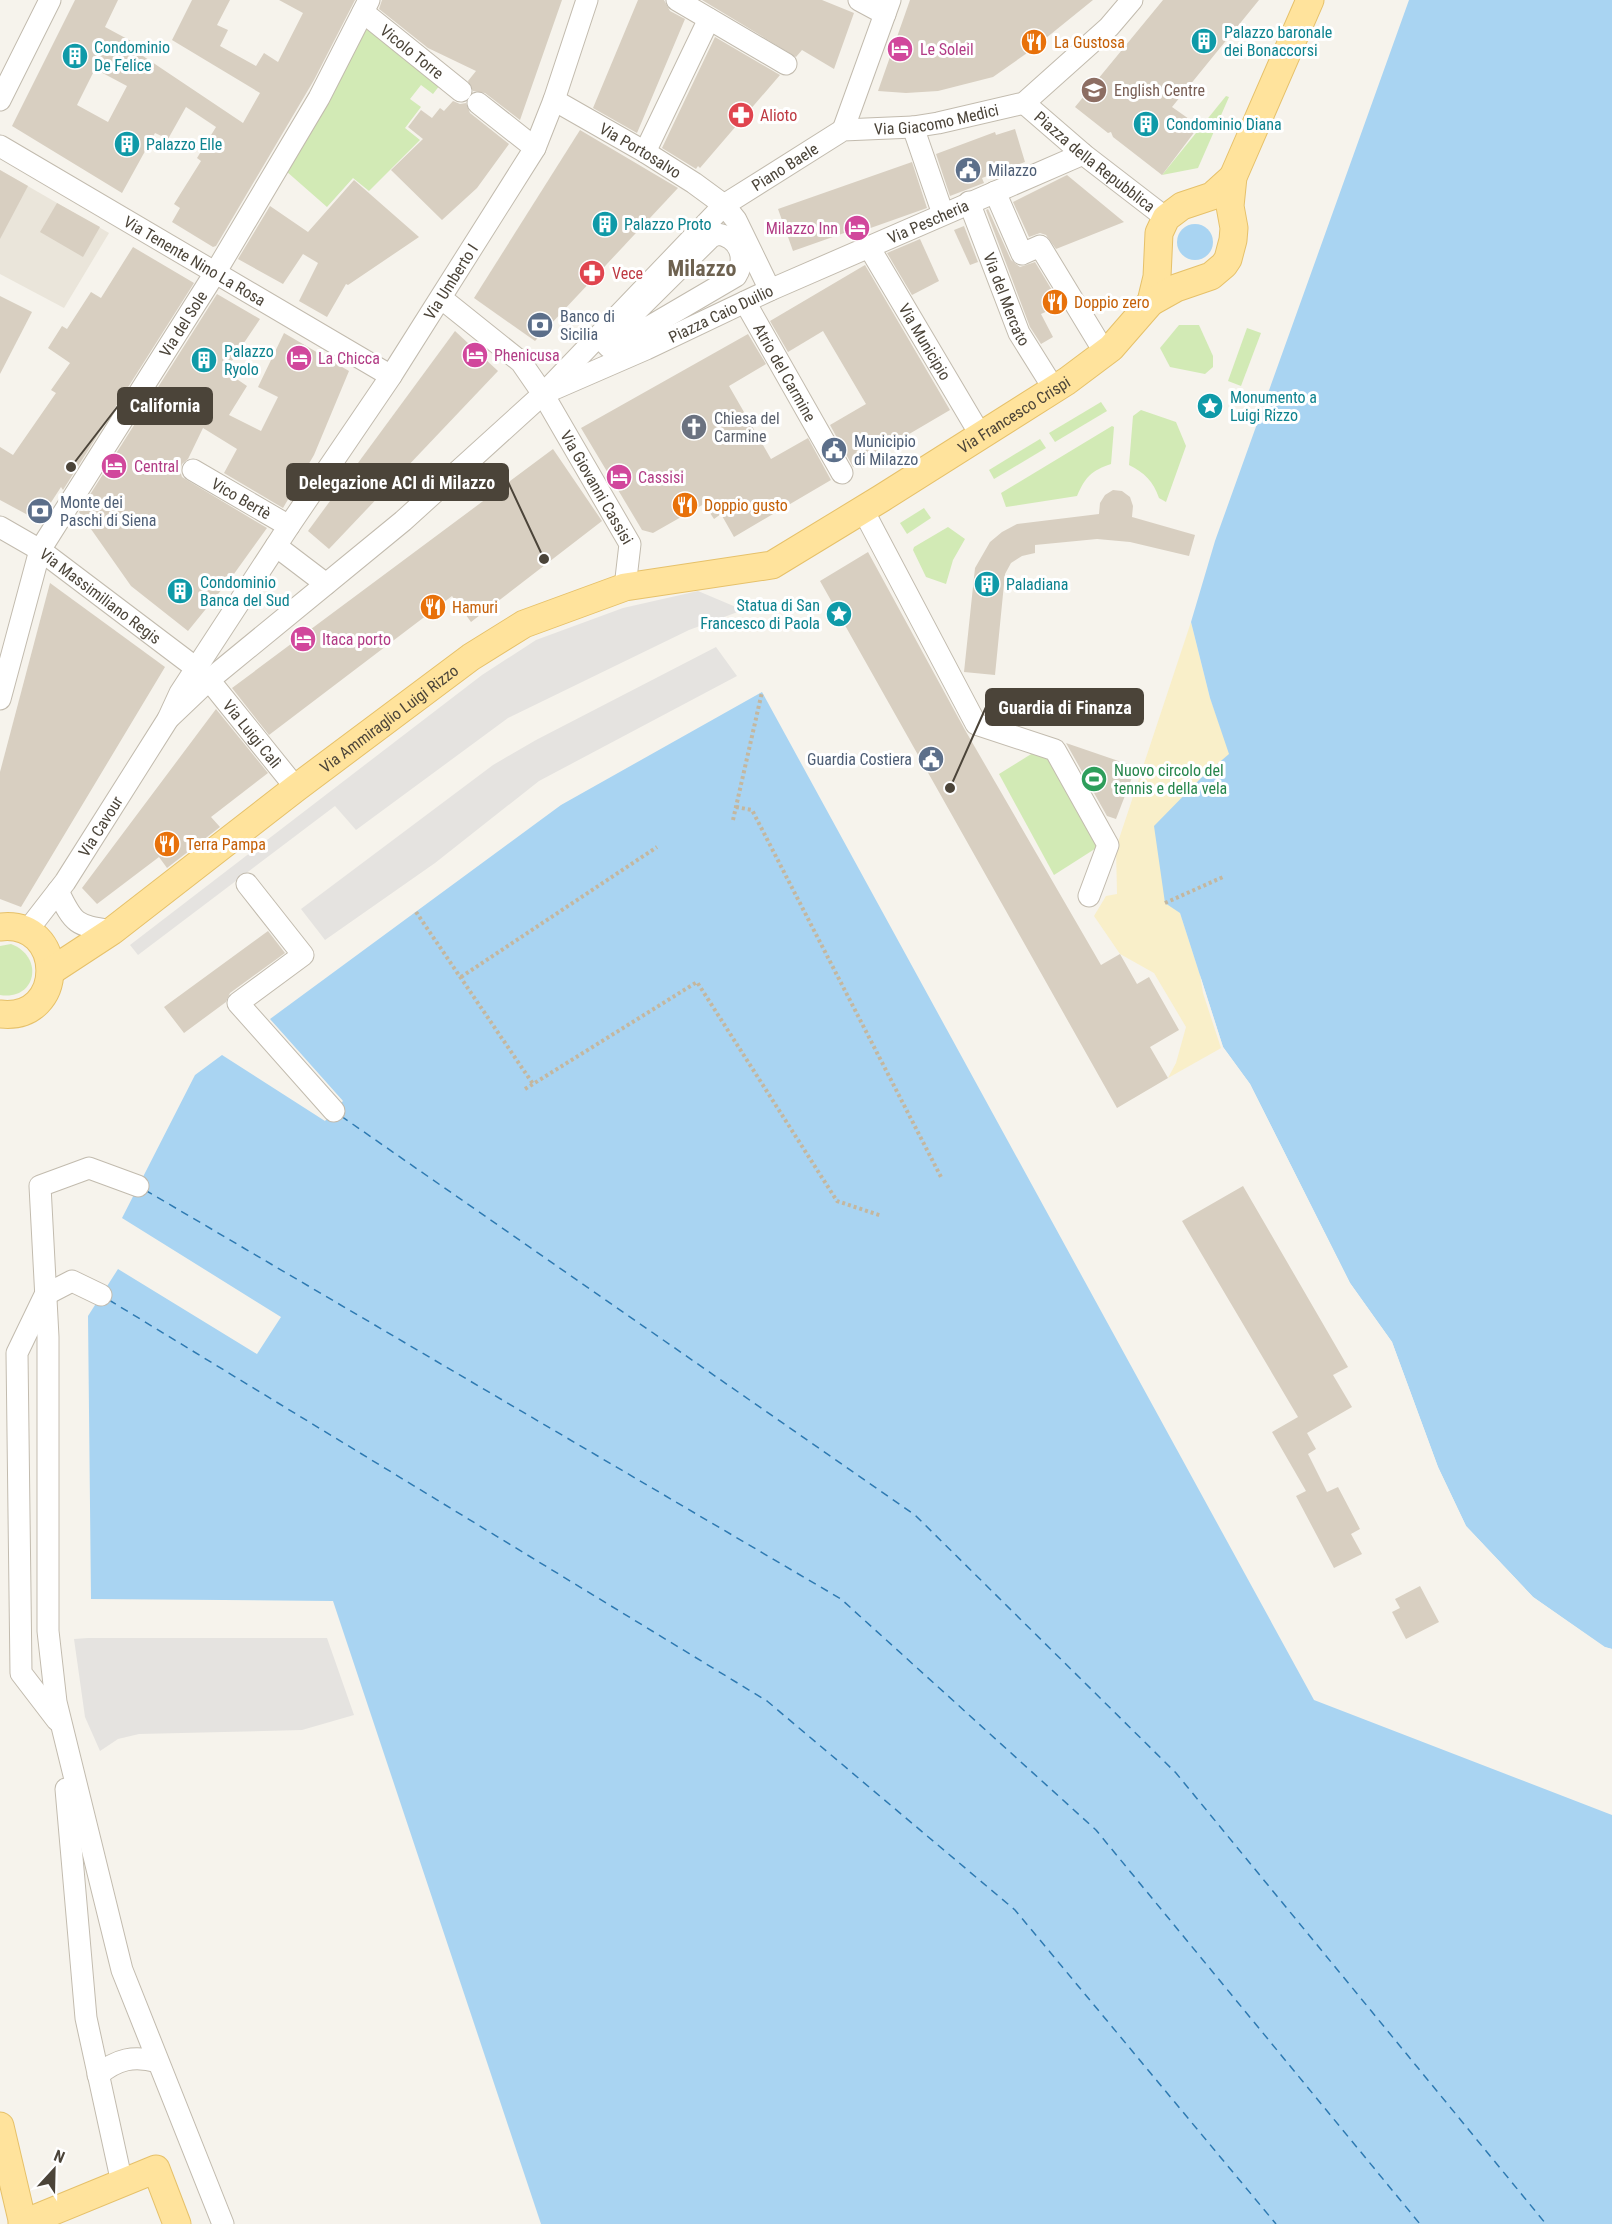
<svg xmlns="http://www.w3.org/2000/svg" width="1612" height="2224" font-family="'Roboto Condensed',sans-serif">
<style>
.residential{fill:#eae5da}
.green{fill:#d2eab5}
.sand{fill:#f9efc9}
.parking{fill:#e5e3e0}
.water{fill:#a9d4f2}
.pier{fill:#f6f3ec}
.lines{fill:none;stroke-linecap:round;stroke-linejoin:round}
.ferry{stroke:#2e7ab2;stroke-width:1.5;stroke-dasharray:8 6;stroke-linecap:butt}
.building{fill:#d8cfc1;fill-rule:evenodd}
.minor-casing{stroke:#c2bbae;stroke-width:23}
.major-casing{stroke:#e6c16a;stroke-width:29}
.path{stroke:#c4b79f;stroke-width:4;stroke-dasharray:3 3;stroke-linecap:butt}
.minor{stroke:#fff;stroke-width:21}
.major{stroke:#ffe39c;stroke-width:27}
.labels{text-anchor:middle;stroke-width:6;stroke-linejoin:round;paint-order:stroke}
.culture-label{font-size:16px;fill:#0d838f;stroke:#fff;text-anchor:start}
.food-label{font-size:16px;fill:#c56008;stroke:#fff;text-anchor:start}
.hotel-label{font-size:16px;fill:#b23c85;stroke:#fff;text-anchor:start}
.street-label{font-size:16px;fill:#4b4439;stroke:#fff}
.education-label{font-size:16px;fill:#785e54;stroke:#fff;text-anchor:start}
.health-label{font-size:16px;fill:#be3a42;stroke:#fff;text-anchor:start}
.service-label{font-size:16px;fill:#4e5e75;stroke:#fff;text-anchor:start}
.worship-label{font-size:16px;fill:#5b616d;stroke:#fff;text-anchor:start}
.leisure-label{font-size:16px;fill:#27864d;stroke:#fff;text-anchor:start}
.district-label{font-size:22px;font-weight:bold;fill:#6e6250;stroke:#fff}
.leader{fill:none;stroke:#4b4439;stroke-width:2}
.callout-dot{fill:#4b4439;stroke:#fff;stroke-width:2}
.callout{fill:#4b4439;stroke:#4b4439;stroke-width:2}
.callout-label{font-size:18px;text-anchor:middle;font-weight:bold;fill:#fff}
</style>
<rect width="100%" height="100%" fill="#f6f3ec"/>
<!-- residential -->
<path class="residential" d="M0,170L109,233L64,308L0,274Z"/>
<!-- green -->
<g class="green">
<path d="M369,21L443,81L433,94L421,85L410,99L421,107L405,128L420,140L369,191L353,178L327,207L286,171Z"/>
<path d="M1226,96L1229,97L1198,168L1162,175Z"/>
<path d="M1179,325H1199L1213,356V367L1205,374L1170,367L1160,348Z"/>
<path d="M1247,328L1261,333L1241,386L1228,381Z"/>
<path d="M1101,402L1107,411L1055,442L1049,433Z"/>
<path d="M1141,410L1176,422L1186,446L1166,502L1159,498C1153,481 1145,473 1129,465L1133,416Z"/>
<path d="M1112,426L1114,427L1111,464C1091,471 1086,476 1077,496L1006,507L1001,493Z"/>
<path d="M1040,439L1046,448L994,479L989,470Z"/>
<path d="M924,508L931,518L907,534L900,523Z"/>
<path d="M948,527L965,539L953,560L946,584L926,577L913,550L914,547Z"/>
<path d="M1036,751L1053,758L1101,845L1054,875L999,774Z"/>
<path d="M11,944C45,957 36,1001 0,995V946Z"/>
</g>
<!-- sand -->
<path class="sand" d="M1191,622L1210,698L1230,754L1201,778L1180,913L1223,1047L1168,1078L1176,1063L1186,1027L1154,973L1120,954L1094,916L1106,896L1117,894L1116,848Z"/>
<!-- parking -->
<g class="parking">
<path d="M698,591L743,610L689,630L508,718L356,830L335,806L138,955L130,945L482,675L536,640L623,608Z"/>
<path d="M716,647L737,676L539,781L435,863L325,940L301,909L493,765L536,740Z"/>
<path d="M88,1638H327L354,1715L302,1730L139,1734L118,1739L100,1751L85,1717L74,1639Z"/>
</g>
<!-- water -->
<g class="water">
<path d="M1409,0H1612V1649L1605,1647L1533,1597L1466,1526L1438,1467L1392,1342L1350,1283L1250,1084L1223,1047L1180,913L1165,903L1154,826L1201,778L1229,754L1210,698L1191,622L1215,541Z"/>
<circle cx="1195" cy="242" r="18"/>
<path d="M762,692L1314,1700L1612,1815V2224H541L333,1601L91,1599L88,1316L118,1269L257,1354L281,1317L122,1218L195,1075L222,1055L325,1121L343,1101L270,1019L561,805Z"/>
</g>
<!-- pier -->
<path class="pier" d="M1200,975L1223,1047L1250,1084L1350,1283L1392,1342L1438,1467L1466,1526L1533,1597L1604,1647L1612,1649V1652L1603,1650L1531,1599L1463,1528L1435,1468L1390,1343L1347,1285L1248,1086L1221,1048L1203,993Z"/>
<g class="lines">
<!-- ferry -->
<g class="ferry">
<path d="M341,1116L915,1515L1176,1773L1546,2224"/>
<path d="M145,1190L841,1599L1096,1830L1420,2224"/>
<path d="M109,1300L767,1701L1015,1910L1276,2224"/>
</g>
</g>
<!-- building -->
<g class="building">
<path d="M75,0H118L105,27L131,41L128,46L243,123L260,93L172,40L192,0H230L217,25L228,30L220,46L256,66L264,53L278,62L303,13L279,0H355L314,80L216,246L213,247L172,222L180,208L174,204L201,161L197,158L216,127L186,107L168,139L155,133L122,193L12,126ZM95,69L127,86L108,122L77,105Z"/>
<path d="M382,0H562L520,120L485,93L473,91L468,81L476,71L428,48L379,9Z"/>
<path d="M638,0H664L670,11L685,19L637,133L593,108Z"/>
<path d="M702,0H822L854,13L834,69L802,50L796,57Z"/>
<path d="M910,0H1093L1030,51L993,77L938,91L906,93L878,91Z"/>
<path d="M1163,0H1259L1172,107L1199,126L1162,175L1113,137L1111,132L1108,133L1075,107Z"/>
<path d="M715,37L780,75L700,168L698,166L696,169L662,148Z"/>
<path d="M453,101L460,104L466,103L470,113L509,144L477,188L442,220L391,170L423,139L408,127L421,110L432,118L440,108L444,111Z"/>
<path d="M1015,129L1025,162L982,178L984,183L950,196L936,154L995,132L996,135Z"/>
<path d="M580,130L678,188L535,341L474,298Z"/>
<path d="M912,162L927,208L848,236L847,232L793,251L778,209Z"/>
<path d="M0,170L28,186L0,239Z"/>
<path d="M1067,175L1124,222L1056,249L1046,235L1040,233L1029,237L1013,202Z"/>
<path d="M354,180L419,237L348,285L346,284L327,317L299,301L318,263L303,254L283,284L238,259L270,206L308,232Z"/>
<path d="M57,203L100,227L83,257L40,232Z"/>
<path d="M988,209L1011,260L1020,267L1035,262L1061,305L1041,314L1053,337L1041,344L1030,327L986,210Z"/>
<path d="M964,226L978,262L970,265L954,230Z"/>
<path d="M920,239L939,281L912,295L887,253Z"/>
<path d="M133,247L194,283L63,490L61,487L39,521L0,500V447L13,455L56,393L51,390L70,363L48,348L62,326L67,329L91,292L101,298Z"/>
<path d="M865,265L950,410L853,467L830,425L866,404L823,331L788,352L770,321Z"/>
<path d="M217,294L260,319L225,371L247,386L229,415L261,431L278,397L258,387L284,333L349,371L314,455L283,508L224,473L237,449L203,428L188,459L182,464L180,471L182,477L267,528L231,578L188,631L131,586L79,512Z"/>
<path d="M0,296L32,312L0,374Z"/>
<path d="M455,331L498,371L329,549L308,531Z"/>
<path d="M748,334L766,364L729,386L771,459L808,438L831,480L734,537L721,514L714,519L704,504L653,533L642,530L581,428Z"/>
<path d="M553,449L602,521L471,622L452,596L269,735L232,688Z"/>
<path d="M1113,490L1122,491L1130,497L1133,506L1132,517L1195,535L1189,556L1130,542L1097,539L1035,545V553L1022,556L1011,563L1005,574L995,675L964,672L975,568L990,542L1002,532L1017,524L1099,514L1100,503L1105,495Z"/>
<path d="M868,552L965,730L1101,965L1120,954L1137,984L1149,977L1179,1030L1150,1047L1168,1078L1117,1108L820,581Z"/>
<path d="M50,583L165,667L21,907L0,899V772Z"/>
<path d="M216,709L268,773L211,817L220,827L167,868L159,857L97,904L82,888Z"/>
<path d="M1066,743L1136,767L1116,819L1107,816Z"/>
<path d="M268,931L285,953L230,993L226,1002L184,1033L164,1007Z"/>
<path d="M1243,1186L1348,1367L1333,1375L1352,1407L1307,1433L1316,1449L1308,1454L1327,1492L1338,1487L1360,1529L1351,1534L1362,1554L1334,1568L1296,1496L1306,1491L1272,1432L1298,1417L1182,1221Z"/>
<path d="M1420,1586L1439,1622L1406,1639L1392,1612L1400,1608L1395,1599Z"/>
</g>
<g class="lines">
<defs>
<g id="minor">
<path d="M677,0L786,64"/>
<path d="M859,0L885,14"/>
<path id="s1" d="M363,12L461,91"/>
<path d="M0,100L50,0"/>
<path id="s2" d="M554,100L645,152L694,183L724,205L736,220L770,290"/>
<path d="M478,103L535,148"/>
<path id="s3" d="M1024,103L1083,154L1166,218"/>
<path d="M913,127L943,214"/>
<path d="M843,130L890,0"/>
<path id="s4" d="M0,146L391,376"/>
<path d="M645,152L709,19"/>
<path d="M995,192L1022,254L1040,246L1105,353"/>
<path id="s5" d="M969,202L1019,333L1054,389"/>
<path d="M718,234C740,238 747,258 736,276L613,348L609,347L606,344L607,340L711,237Z"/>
<path id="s6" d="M869,247L981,436"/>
<path id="s7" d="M441,298L521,362L543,394L630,544L625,587"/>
<path id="s8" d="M745,302L842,473"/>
<path id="s9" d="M554,389L646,349L770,290L1083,154"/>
<path id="s10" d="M193,470L289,526"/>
<path d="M863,510L976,724L1055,750L1108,845L1089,896"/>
<path id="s11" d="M0,527L40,550L196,668"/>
<path d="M276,546L326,584"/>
<path id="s12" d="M209,680L296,788"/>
<path id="s13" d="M0,699L40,550L215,273L319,98L369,0"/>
<path id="s14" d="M168,719L209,680L403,521L543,394L724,205L843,130L913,127L938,123L1024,103L1109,27L1132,0"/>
<path d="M247,884L303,955L238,1003L334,1111"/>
<path d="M58,891C74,925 76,925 112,931"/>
<path id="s15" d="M27,931L65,882L168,719L180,693L289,526L391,376L535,148L554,100L587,0"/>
<path d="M138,1186L89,1168L40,1186L48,1337V1631L56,1702L122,1970L223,2224"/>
<path d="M57,1720L21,1673L17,1353L45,1295L72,1281L101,1295"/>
<path d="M66,1789L86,2018L122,2183"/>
<path d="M98,2075C117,2059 134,2055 158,2062"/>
</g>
<g id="major">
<path d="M1151,302L1157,277L1159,233L1166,218L1182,206L1212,196L1233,177"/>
<path d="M0,927C66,919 67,1022 0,1014"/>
<path id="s16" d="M51,971L112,931L296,788L471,657L524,624L625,587L772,565L882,498L1067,381L1111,348L1151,302L1176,288L1211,276L1224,265L1228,259L1233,240L1234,228L1230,206L1233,177L1310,0"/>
<path d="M0,2126L23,2224"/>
<path d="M22,2224L156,2169L177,2224"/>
</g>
</defs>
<!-- minor casing -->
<use href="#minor" class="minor-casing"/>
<!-- major casing -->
<use href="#major" class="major-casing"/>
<!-- path -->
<g class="path">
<path d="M736,807L752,810L942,1179"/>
<path d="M733,820L762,692"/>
<path d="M1165,903L1223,877"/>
<path d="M416,912L533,1084"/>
<path d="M461,977L657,847"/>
<path d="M525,1089L697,982L837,1201L882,1216"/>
</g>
<!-- minor -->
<use href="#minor" class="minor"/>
<!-- major -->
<use href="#major" class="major"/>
</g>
<!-- icons -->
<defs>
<symbol id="building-disc" viewBox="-11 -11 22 22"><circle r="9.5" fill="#0f9aa8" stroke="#fff"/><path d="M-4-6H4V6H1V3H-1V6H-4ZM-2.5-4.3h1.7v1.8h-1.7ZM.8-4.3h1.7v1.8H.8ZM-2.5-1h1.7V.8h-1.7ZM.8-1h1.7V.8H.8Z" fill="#fff"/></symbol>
<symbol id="restaurant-disc" viewBox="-11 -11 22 22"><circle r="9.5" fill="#e8710a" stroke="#fff"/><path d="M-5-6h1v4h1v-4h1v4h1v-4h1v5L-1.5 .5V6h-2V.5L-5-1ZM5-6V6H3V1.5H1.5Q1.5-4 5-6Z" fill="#fff"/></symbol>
<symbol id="hotel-disc" viewBox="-11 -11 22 22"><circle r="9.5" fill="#d1479c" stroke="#fff"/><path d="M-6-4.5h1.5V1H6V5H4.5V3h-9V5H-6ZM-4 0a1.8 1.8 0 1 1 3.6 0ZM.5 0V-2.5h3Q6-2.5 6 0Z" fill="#fff"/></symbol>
<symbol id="school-disc" viewBox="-11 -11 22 22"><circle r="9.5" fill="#8d6e63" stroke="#fff"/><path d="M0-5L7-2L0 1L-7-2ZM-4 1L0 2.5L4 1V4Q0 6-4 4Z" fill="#fff"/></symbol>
<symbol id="pharmacy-disc" viewBox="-11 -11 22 22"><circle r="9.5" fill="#e0444e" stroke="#fff"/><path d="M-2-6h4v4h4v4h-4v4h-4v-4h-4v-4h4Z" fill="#fff"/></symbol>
<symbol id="civic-disc" viewBox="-11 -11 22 22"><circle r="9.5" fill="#5c6f8a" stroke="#fff"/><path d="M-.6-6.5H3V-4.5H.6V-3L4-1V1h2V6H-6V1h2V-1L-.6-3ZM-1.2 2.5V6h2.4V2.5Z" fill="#fff"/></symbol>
<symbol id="bank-disc" viewBox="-11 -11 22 22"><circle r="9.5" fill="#5c6f8a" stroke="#fff"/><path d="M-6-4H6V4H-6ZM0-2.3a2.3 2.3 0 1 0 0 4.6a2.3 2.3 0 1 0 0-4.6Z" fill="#fff"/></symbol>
<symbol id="sight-disc" viewBox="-11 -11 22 22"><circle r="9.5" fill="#0f9aa8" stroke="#fff"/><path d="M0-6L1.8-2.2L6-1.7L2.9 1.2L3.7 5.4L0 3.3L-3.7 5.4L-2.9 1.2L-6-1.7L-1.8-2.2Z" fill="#fff"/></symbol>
<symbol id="church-disc" viewBox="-11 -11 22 22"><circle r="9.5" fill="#6b7280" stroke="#fff"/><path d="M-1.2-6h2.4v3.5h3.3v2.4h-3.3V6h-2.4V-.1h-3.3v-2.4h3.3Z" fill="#fff"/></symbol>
<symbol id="stadium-disc" viewBox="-11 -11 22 22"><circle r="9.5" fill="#2e9e5b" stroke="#fff"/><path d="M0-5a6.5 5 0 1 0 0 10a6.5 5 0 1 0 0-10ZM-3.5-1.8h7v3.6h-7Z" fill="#fff"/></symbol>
</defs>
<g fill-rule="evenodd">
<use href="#building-disc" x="1189" y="26" width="30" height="30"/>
<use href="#restaurant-disc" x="1019" y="27" width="30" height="30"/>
<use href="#hotel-disc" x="885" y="34" width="30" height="30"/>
<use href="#building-disc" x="60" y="41" width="30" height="30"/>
<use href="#school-disc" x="1079" y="75" width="30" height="30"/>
<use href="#pharmacy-disc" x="726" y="100" width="30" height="30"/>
<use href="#building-disc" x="1131" y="109" width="30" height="30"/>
<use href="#building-disc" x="112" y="129" width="30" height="30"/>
<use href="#civic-disc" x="953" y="155" width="30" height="30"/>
<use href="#building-disc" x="590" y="209" width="30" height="30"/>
<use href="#hotel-disc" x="842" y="213" width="30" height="30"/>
<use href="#pharmacy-disc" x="577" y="258" width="30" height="30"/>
<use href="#restaurant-disc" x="1040" y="287" width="30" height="30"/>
<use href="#bank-disc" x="525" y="310" width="30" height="30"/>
<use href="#hotel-disc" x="460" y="340" width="30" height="30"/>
<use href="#hotel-disc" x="284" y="343" width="30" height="30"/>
<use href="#building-disc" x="189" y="345" width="30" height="30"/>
<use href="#sight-disc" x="1195" y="391" width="30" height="30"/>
<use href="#church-disc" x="679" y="412" width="30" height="30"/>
<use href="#civic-disc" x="819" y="435" width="30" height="30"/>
<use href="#hotel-disc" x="99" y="451" width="30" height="30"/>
<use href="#hotel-disc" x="604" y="462" width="30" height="30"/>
<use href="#restaurant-disc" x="670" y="490" width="30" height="30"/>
<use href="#bank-disc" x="25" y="496" width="30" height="30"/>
<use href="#building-disc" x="972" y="569" width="30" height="30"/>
<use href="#building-disc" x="165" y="576" width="30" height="30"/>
<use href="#restaurant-disc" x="418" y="592" width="30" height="30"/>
<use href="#sight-disc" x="824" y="599" width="30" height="30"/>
<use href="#hotel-disc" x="288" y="624" width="30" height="30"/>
<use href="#civic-disc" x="916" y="744" width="30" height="30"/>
<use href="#stadium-disc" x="1079" y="764" width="30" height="30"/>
<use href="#restaurant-disc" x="152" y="829" width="30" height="30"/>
</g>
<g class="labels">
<!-- culture labels -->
<g class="culture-label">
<text x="1224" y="38">Palazzo baronale<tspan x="1224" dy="18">dei Bonaccorsi</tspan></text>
<text x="94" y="53">Condominio<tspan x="94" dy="18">De Felice</tspan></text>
<text x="1166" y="130">Condominio Diana</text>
<text x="146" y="150">Palazzo Elle</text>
<text x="624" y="230">Palazzo Proto</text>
<text x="224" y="357">Palazzo<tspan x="224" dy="18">Ryolo</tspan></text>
<text x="1230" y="403">Monumento a<tspan x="1230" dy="18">Luigi Rizzo</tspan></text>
<text x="200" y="588">Condominio<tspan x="200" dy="18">Banca del Sud</tspan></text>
<text x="1006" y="590">Paladiana</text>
<text x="820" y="611" text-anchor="end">Statua di San<tspan x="820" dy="18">Francesco di Paola</tspan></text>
</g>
<!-- food labels -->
<g class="food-label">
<text x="1054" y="48">La Gustosa</text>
<text x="1074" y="308">Doppio zero</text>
<text x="704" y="511">Doppio gusto</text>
<text x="452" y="613">Hamuri</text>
<text x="186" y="850">Terra Pampa</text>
</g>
<!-- hotel labels -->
<g class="hotel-label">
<text x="920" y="55">Le Soleil</text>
<text x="838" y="234" text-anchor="end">Milazzo Inn</text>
<text x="494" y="361">Phenicusa</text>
<text x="318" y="364">La Chicca</text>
<text x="134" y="472">Central</text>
<text x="638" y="483">Cassisi</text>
<text x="322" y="645">Itaca porto</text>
</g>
<!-- street labels -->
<g class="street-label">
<text dy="6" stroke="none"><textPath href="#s1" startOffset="63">Vicolo Torre</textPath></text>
<text dy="6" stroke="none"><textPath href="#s14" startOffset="993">Via Giacomo Medici</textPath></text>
<text dy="6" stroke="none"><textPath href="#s2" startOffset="100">Via Portosalvo</textPath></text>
<text dy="6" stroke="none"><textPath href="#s3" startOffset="92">Piazza della Repubblica</textPath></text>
<text dy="6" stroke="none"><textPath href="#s14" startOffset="830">Piano Baele</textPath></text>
<text dy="6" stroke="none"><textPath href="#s9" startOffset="410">Via Pescheria</textPath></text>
<text dy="6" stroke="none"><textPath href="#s4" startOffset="226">Via Tenente Nino La Rosa</textPath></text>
<text dy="6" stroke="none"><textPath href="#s15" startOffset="776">Via Umberto I</textPath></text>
<text dy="6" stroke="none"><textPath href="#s5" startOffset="104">Via del Mercato</textPath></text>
<text dy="6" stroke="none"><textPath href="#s9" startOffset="183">Piazza Caio Duilio</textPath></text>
<text dy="6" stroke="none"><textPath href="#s13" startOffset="422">Via del Sole</textPath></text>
<text dy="6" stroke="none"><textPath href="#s6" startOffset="110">Via Municipio</textPath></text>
<text dy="6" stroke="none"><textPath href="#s8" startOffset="81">Atrio del Carmine</textPath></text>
<text dy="6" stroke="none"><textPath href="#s16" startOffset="1128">Via Francesco Crispi</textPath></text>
<text dy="6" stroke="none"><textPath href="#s7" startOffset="249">Via Giovanni Cassisi</textPath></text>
<text dy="6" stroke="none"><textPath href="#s10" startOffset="56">Vico Bertè</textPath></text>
<text dy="6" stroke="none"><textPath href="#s11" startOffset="122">Via Massimiliano Regis</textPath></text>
<text dy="6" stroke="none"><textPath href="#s16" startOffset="422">Via Ammiraglio Luigi Rizzo</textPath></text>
<text dy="6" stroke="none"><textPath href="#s12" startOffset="69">Via Luigi Calì</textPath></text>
<text dy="6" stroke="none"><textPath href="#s15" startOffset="128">Via Cavour</textPath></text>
</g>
<!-- education labels -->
<g class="education-label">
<text x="1114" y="96">English Centre</text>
</g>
<!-- health labels -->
<g class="health-label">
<text x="760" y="121">Alioto</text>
<text x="612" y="279">Vece</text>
</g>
<!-- service labels -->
<g class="service-label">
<text x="988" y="176">Milazzo</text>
<text x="560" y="322">Banco di<tspan x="560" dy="18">Sicilia</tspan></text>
<text x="854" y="447">Municipio<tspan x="854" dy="18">di Milazzo</tspan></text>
<text x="60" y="508">Monte dei<tspan x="60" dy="18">Paschi di Siena</tspan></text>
<text x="912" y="765" text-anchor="end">Guardia Costiera</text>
</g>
<!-- worship labels -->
<g class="worship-label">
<text x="714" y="424">Chiesa del<tspan x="714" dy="18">Carmine</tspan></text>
</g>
<!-- leisure labels -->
<g class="leisure-label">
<text x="1114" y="776">Nuovo circolo del<tspan x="1114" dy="18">tennis e della vela</tspan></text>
</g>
<!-- district labels -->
<g class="district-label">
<text x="702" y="276">Milazzo</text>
</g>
</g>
<!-- callouts -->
<path class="leader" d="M71 467L118 406M544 559L508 482M950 788L986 707"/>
<g class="callout-dot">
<circle cx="71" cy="467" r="6"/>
<circle cx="544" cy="559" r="6"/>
<circle cx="950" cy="788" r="6"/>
</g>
<g class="callout">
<rect x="118" y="388" width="94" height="36" rx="6"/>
<rect x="287" y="464" width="221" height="36" rx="6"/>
<rect x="986" y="689" width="157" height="36" rx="6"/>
</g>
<g class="callout-label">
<text x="165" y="412">California</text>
<text x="397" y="489">Delegazione ACI di Milazzo</text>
<text x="1065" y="714">Guardia di Finanza</text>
</g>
<!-- north arrow -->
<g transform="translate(54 2170) rotate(22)" stroke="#ffffff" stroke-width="4.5" paint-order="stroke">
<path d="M0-4.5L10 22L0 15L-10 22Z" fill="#4b4439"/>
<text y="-9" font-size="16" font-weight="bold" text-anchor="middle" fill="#4b4439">N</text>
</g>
</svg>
